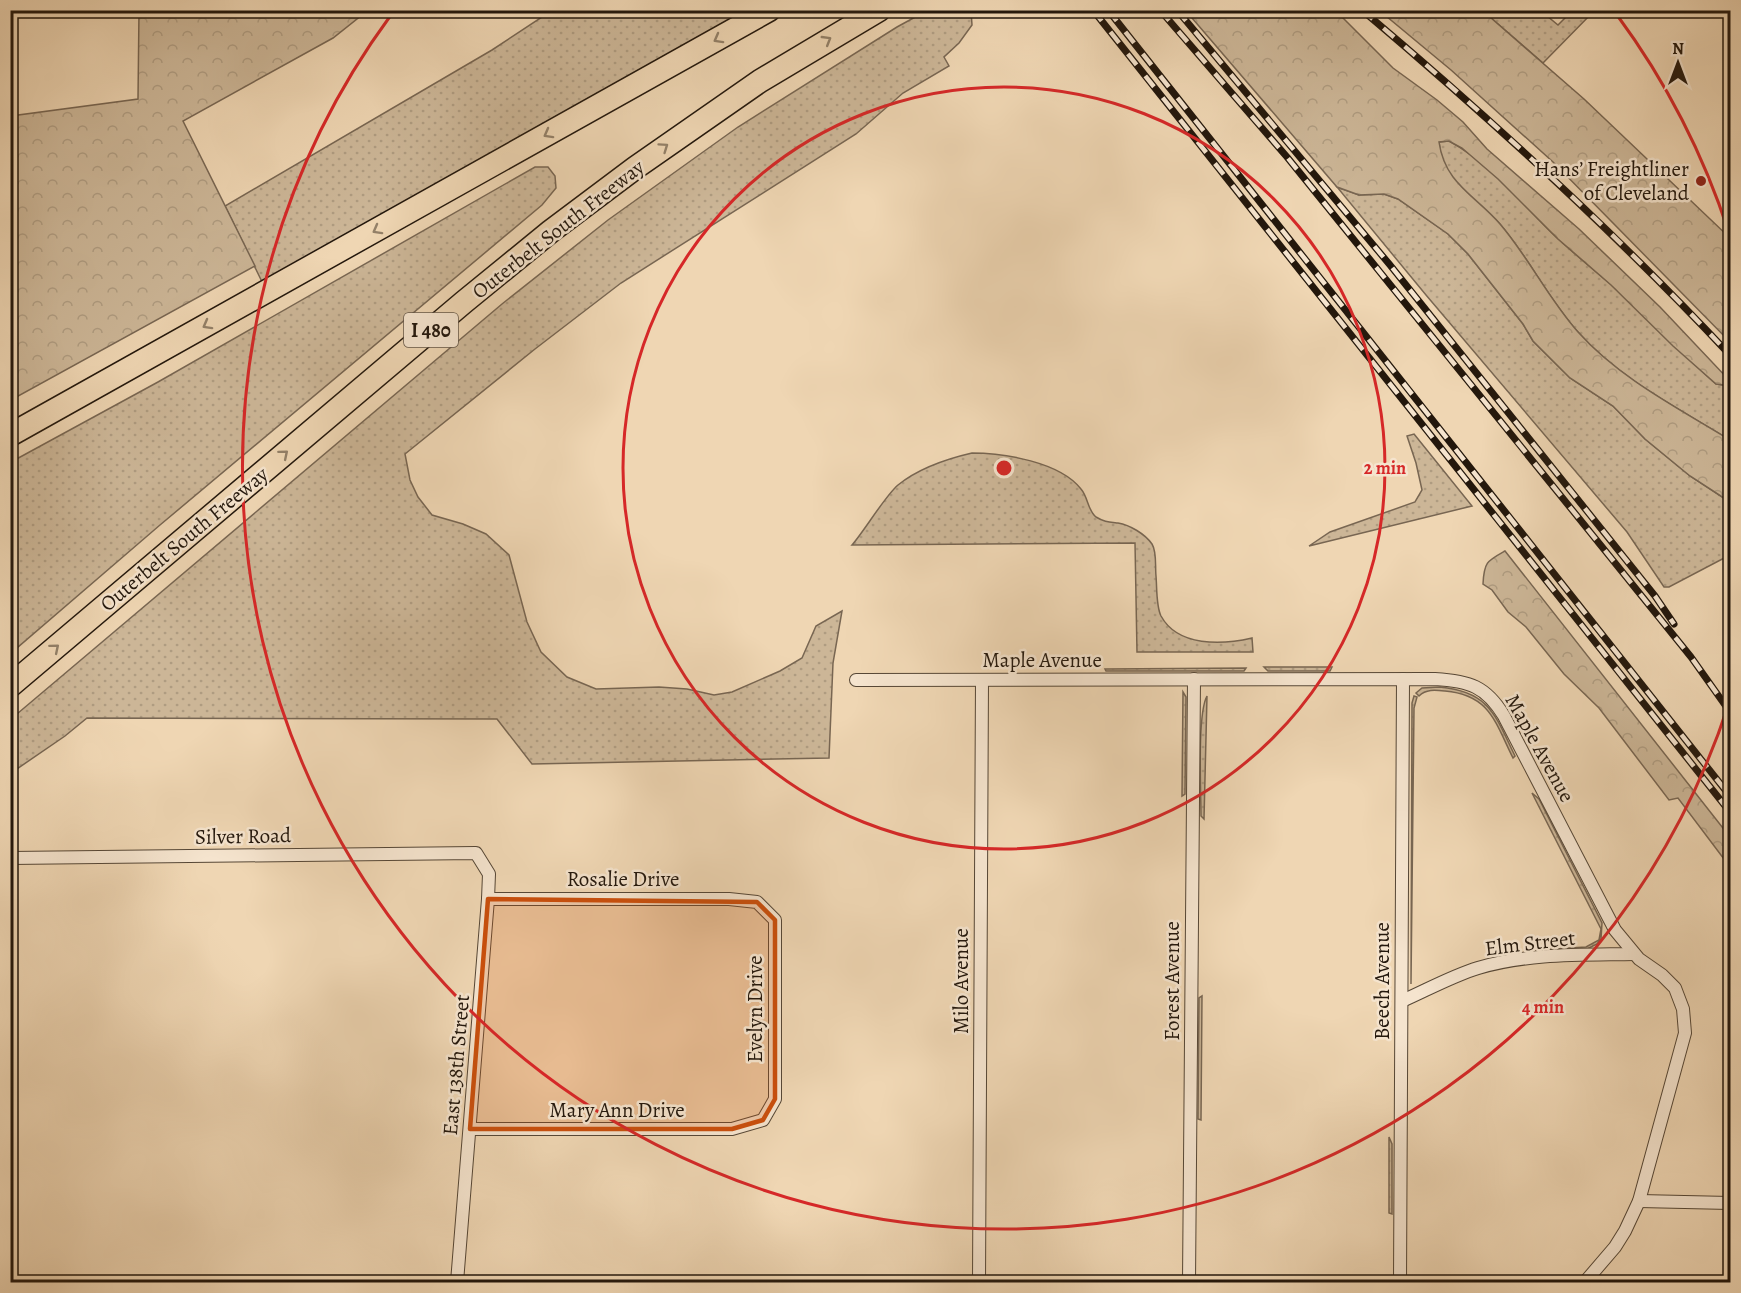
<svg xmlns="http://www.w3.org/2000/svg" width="1741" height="1293" font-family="Alegreya,serif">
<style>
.grass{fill:url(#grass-dots);stroke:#786652;stroke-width:1.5}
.forest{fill:url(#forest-crowns);stroke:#786652;stroke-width:1.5}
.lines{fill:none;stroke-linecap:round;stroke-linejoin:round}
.street-casing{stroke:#564736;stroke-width:14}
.highway-casing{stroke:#23170c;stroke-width:25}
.street{stroke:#f5e4ce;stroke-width:12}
.highway{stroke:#efd6b3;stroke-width:22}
.rail-casing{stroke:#23170c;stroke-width:7}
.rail{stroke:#f5e4ce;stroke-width:4.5;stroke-dasharray:14;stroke-linecap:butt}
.oneway{stroke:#938068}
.marked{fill:#ca4f0c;fill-opacity:0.2;stroke:#ca4f0c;stroke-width:4.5;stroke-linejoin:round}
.ring{fill:none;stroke:#d62828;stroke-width:3}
.poi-dot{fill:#8f2418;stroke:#f5e4ce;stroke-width:2}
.labels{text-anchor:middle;stroke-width:5;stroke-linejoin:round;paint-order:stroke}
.shield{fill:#f5e4ce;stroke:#625446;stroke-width:1.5}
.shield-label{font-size:20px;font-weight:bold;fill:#23170c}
.poi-label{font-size:21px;fill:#23170c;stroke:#f5e4ce;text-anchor:end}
.street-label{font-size:21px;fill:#23170c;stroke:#f5e4ce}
.centre{fill:#d62828;stroke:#f5e4ce;stroke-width:3}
.ring-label{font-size:18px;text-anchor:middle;font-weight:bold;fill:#d62828;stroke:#f5e4ce;stroke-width:5;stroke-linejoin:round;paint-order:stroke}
</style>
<defs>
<pattern id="grass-dots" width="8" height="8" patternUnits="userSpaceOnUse" patternTransform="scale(1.5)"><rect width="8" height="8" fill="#ccb697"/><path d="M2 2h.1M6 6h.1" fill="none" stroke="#af9c81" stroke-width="1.8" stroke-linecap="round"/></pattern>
<pattern id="forest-crowns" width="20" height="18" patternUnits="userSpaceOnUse" patternTransform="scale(1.5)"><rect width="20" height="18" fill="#ccb697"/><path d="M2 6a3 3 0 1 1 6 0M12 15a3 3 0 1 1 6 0" fill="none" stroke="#af9c81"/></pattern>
</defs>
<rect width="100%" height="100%" fill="#efd6b3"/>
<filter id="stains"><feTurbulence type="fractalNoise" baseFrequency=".00333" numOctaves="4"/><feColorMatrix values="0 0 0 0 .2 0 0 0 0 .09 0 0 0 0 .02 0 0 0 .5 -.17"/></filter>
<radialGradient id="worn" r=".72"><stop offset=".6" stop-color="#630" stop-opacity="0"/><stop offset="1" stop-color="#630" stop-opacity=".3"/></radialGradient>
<!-- grass -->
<g class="grass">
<path d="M928,10L971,11L972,25L959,43L944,57L949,66L903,93L856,134L621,283L535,349L405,454L410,480L418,497L432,515L463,524L486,534L509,555L527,622L541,652L567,677L596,689L659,687L687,689L714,695L732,692L780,671L802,658L816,626L842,611L833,663L829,758L532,764L497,719L87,718L65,736L11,773V719L502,304L608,220L738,127L897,27Z"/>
<path d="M551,11H769L267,292L225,206L492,50Z"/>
<path d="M1483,11H1541L1558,25L1572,11H1594L1543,63Z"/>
<path d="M1449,141C1490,163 1521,203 1554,235C1573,253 1593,269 1613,286C1648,318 1680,352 1716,384L1723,385L1730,382V440C1678,408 1619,379 1578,332C1548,298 1529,258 1500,224C1482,204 1451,187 1442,160C1440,154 1440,148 1439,142Z"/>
<path d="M535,167H548L555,176L556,188L542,205L160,525L11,653V462L158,382Z"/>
<path d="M1337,187L1359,195L1384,194L1398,199L1448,234L1468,254L1523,324L1533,341L1570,378L1613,406L1645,439L1690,476L1730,502V555L1669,587H1664L1627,532L1426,295Z"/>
<path d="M1414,434L1472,506L1309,546L1330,532L1415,502L1422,490L1416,463L1407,436Z"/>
<path d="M972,453C1004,453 1060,462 1081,489C1088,497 1088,511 1096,517C1104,522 1109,522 1118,523C1130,525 1145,534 1152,544C1157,552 1155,566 1156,576C1157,587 1156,606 1161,616C1178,647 1222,645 1252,638L1253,652H1137L1135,543L852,545C865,530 885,496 898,485C919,468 946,459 972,453Z"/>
<path d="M1264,667H1332L1330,671H1268Z"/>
<path d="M1246,668L1244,671H1106L1105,669Z"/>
<path d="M1440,687C1490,692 1495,715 1515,756L1513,758C1495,722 1490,695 1445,691C1435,690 1426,689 1419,696L1416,693L1422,688Z"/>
<path d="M1183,692L1186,697L1185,794L1182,796Z"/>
<path d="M1207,696L1204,819L1201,816C1201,792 1197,714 1207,696Z"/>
<path d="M1414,696L1417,697L1414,708L1411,984L1412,703Z"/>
<path d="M1532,793L1539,799L1602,923L1601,939L1597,944L1587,949L1553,951L1550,949L1586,947L1599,940L1601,929Z"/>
<path d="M1202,996L1201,1120L1198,1119L1199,998Z"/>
<path d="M1389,1137L1392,1144V1214L1389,1213Z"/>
</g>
<!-- forest -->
<g class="forest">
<path d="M139,11H367L333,38L183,121L255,266L11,400V116L138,99Z"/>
<path d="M1186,11H1336L1393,68L1437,100L1463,122L1487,149L1579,229L1660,307L1730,381L1723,385L1716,384L1673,346L1611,285L1558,239L1498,179L1462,148L1449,141L1439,142C1445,184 1475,195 1500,224C1529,258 1548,298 1578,332C1619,378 1678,408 1730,440V502L1690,476L1645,439L1613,406L1570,378L1533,341L1523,324L1468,254L1448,234L1398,199L1384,194L1359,195L1337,187Z"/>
<path d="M1380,11H1483L1584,99L1730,238V342L1553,162L1451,70Z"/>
<path d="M1505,551L1730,837V867L1678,798L1669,800L1599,708L1564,674L1526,627L1508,612L1492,590L1483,584C1484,562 1487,561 1505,551Z"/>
</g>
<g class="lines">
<defs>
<g id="street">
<path d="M856,680L1435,679C1469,681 1486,686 1504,716L1615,930L1639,959L1662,975L1675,988L1683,1009L1685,1033L1639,1201L1625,1231L1615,1247L1585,1282"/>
<path d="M10,858L476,853L489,874L488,899L457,1282"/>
<path d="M1402,1001C1427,990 1452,976 1478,968C1528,953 1583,955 1634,954"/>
<path d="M470,1129H732L763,1120L775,1099V920L757,902L729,899H488"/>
<path d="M1639,1201L1730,1203"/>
<path d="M979,1282L982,680"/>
<path d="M1189,1282L1194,679"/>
<path d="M1400,1282L1403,679"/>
</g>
<g id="highway">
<path d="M10,435L769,10"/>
<path d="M10,686L464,302L551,231L635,168L760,81L879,10"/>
</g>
</defs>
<!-- street casing -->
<use href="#street" class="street-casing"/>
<!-- highway casing -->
<use href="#highway" class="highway-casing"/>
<!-- street -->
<use href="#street" class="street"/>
<!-- highway -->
<use href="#highway" class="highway"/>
<defs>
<g id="rail">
<path d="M1093,10L1730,812"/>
<path d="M1108,10L1730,796"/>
<path d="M1160,10L1287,157L1691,657L1730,712"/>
<path d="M1177,10L1390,265L1655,596L1674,624"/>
<path d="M1362,10C1491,119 1615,232 1730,355"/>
</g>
</defs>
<!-- rail casing -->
<use href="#rail" class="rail-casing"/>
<!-- rail -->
<use href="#rail" class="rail"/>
</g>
<!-- one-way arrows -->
<defs><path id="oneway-chevron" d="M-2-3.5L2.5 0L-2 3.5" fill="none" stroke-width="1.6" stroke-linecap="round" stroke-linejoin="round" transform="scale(1.5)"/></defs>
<g class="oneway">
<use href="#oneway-chevron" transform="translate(718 39) rotate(151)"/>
<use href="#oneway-chevron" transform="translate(827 40) rotate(-31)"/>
<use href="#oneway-chevron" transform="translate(548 134) rotate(151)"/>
<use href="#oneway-chevron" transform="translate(664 147) rotate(-35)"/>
<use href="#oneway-chevron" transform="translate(377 230) rotate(151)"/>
<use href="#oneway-chevron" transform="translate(207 325) rotate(151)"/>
<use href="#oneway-chevron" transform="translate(284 454) rotate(-40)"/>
<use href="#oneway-chevron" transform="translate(55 648) rotate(-40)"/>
</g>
<!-- marked area -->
<path class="marked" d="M488,899L757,902L775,920V1099L763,1120L732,1129H470Z"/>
<!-- distance rings -->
<g class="ring">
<circle cx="1004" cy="468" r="381"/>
<path d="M1729 703A762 762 0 1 1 391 15M1617 15A762 762 0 0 1 1729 233"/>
</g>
<!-- markers -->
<circle class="poi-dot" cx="1701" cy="181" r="6"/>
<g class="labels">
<!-- shield labels -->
<rect class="shield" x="404" y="313" width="54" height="34" rx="4.5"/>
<g class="shield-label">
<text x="431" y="337">I 480</text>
</g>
<!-- poi labels -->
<g class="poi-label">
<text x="1689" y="176">Hans’ Freightliner<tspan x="1689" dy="24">of Cleveland</tspan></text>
</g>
<!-- street labels -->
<g class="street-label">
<text transform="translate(558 229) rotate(-38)" y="7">Outerbelt South Freeway</text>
<text transform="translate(184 539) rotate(-40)" y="7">Outerbelt South Freeway</text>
<text x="1042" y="667">Maple Avenue</text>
<text transform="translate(1540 748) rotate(61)" y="7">Maple Avenue</text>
<text transform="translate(243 836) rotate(-1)" y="7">Silver Road</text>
<text x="623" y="886">Rosalie Drive</text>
<text transform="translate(1530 943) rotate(-7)" y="7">Elm Street</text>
<text transform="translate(961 981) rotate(-90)" y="7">Milo Avenue</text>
<text transform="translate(1172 981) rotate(-90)" y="7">Forest Avenue</text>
<text transform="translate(1382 981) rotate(-90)" y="7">Beech Avenue</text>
<text transform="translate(755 1009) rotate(-90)" y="7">Evelyn Drive</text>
<text transform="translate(456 1065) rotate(-85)" y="7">East 138th Street</text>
<text x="617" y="1117">Mary Ann Drive</text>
</g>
</g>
<circle cx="1004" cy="468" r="9" class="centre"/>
<g class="ring-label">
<text x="1385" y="474">2 min</text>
<text x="1543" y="1013">4 min</text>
</g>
<!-- margin -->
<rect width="1741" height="1293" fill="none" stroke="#efd6b3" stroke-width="36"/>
<rect x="12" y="12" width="1717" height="1269" fill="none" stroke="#23170c" stroke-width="3"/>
<rect x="18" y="18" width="1705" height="1257" fill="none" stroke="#23170c" stroke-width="1.5"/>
<!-- north arrow -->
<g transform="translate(1678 63)" stroke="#f5e4ce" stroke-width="4.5" paint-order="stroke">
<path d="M0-4.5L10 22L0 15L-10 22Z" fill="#23170c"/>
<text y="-9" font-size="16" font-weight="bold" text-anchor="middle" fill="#23170c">N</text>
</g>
<rect width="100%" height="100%" filter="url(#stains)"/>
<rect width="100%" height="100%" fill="url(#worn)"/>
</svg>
